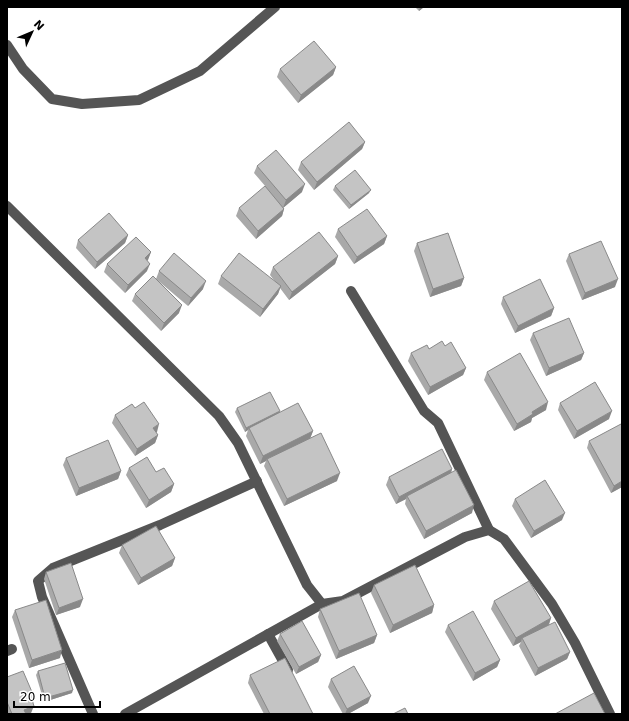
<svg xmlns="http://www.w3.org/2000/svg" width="629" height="721" font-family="'DejaVu Sans',sans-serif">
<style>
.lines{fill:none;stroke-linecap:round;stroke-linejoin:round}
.minor{stroke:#555;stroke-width:10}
.wall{fill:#a9a9a9}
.shaded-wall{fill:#898989}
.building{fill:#c4c4c4;stroke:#898989}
</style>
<rect width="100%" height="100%" fill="#fff"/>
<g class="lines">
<!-- minor -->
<g class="minor">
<path d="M7,45L23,69L52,99L82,104L139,100L200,71L275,7"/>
<path d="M7,206L219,416L238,443L307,585L322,604L343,601L465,537L489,530L504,539L552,604L575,643L610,714"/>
<path d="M351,291L424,411L438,423L489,530"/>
<path d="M268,634L288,670"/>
<path d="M7,651L12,649"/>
<path d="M93,714L42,597L38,581L53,568L160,525L257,481"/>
<path d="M125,714L322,604"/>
</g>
</g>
<!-- wall -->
<g class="wall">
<path d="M415,7H424L419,11Z"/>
<path d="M336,67L333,75L298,103L277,77L280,69Z"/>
<path d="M365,142L362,149L314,190L298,170L301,162Z"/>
<path d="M257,166L302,192L283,208L284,209L282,216L256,239L236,216L239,208L266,187L254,173Z"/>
<path d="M335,186L369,193L349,209L333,190Z"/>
<path d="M338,229L387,236L384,244L354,264L335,237Z"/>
<path d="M128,235L125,243L95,269L76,248L78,240Z"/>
<path d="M417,243L464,278L461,286L430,297L414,251Z"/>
<path d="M151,252L147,261V271L125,293L104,272L107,264Z"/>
<path d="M569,254L615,287L582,300L566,261Z"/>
<path d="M338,256L335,264L289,300L280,288L278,294L260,317L218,284L221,276L276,283L270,275L273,267Z"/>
<path d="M159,271L203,289L188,306L156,279Z"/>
<path d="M135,294L179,313L161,331L132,301Z"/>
<path d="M503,297L554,308L551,316L515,333L501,304Z"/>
<path d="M533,333L584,353L581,360L546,376L530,340Z"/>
<path d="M445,346L466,368L463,375L428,395L408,361L411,353L429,349Z"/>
<path d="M487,372L546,410L532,418L531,422L514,431L484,380Z"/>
<path d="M560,403L609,419L574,439L558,410Z"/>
<path d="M135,408L157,432H156L158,435L155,443L135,456L112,423L115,415Z"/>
<path d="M237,408L280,412L313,431L310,438L337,481L284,506L264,466L266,461L260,464L246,436L248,430L245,432L235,412Z"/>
<path d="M589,441L622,487L611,493L587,448Z"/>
<path d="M66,458L121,471L118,479L76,496L63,465Z"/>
<path d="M129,468L156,472L174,484L171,492L146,508L126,475Z"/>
<path d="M452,469L451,473L472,513L424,539L405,504L406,499L396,504L386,485L389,477Z"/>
<path d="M515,499L562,520L531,538L512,506Z"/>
<path d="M122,545L175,558L172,566L138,585L119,553Z"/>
<path d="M46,572L80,607L56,615L44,579Z"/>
<path d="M374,585L434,605L432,613L390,633L371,593Z"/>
<path d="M494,601L551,618L549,625L570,652L567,659L535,676L519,646L521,642L513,646L491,609Z"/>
<path d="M320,609L377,635L374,643L336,659L318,617Z"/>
<path d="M15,610L60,658L29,668L12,617Z"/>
<path d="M448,625L500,660L497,667L473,681L445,632Z"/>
<path d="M280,634L321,655L318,662L296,674L277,641Z"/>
<path d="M38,671L72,693L44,702L36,675Z"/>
<path d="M250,675L313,714H264L248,683Z"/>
<path d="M7,677L35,699L33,703L31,713L30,714H7Z"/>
<path d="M331,679L368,703L348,714H343L328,687Z"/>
</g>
<!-- shaded-wall -->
<g class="shaded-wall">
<path d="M420,7H424L419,11Z"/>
<path d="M336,67L333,75L298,103L301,95Z"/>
<path d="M365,142L362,149L314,190L317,182Z"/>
<path d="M305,184L302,192L283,208L286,200Z"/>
<path d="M371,190L369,193L349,209L351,205Z"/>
<path d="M284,209L282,216L256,239L258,231Z"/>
<path d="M128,235L125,243L95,269L97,262Z"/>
<path d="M387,236L384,244L354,264L357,257Z"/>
<path d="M151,252L148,260L142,266L145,258Z"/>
<path d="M338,256L335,264L289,300L292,292Z"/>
<path d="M150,264L147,271L125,293L128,285Z"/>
<path d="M464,278L461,286L430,297L433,289Z"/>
<path d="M618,279L615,287L582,300L585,293Z"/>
<path d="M206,281L203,289L188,306L191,298Z"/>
<path d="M281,286L278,294L260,317L263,309Z"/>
<path d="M182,305L179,313L161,331L164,323Z"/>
<path d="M554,308L551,316L515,333L518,326Z"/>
<path d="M584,353L581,360L546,376L549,368Z"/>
<path d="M466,368L463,375L428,395L430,387Z"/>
<path d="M548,402L546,410L532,418L531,422L514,431L517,424L532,412Z"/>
<path d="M280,411L279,415L249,428L248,430L245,432L246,428Z"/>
<path d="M612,411L609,419L574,439L577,431Z"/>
<path d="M159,424L157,432L150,436L153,428Z"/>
<path d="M313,431L310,439L267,459L266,461L260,464L263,456Z"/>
<path d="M158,435L155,443L135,456L137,449Z"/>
<path d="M452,469L450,477L407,496L406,499L396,504L399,497Z"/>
<path d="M121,471L118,479L76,496L79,488Z"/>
<path d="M340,473L337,481L284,506L287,499Z"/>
<path d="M622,481V487L611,493L614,486Z"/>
<path d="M174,484L171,492L146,508L149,500Z"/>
<path d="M474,505L472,513L424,539L426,531Z"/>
<path d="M565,513L562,520L531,538L534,531Z"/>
<path d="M175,558L172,566L138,585L141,578Z"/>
<path d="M83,599L80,607L56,615L59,608Z"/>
<path d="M434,605L432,613L390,633L393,625Z"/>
<path d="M551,618L548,626L522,638L521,642L513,646L516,638Z"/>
<path d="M377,635L374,643L336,659L339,651Z"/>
<path d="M62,650L60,658L29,668L32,660Z"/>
<path d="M570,652L567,659L535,676L538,668Z"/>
<path d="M321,655L318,662L296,674L299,667Z"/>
<path d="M500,660L497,667L473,681L475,673Z"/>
<path d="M73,690L72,693L44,702L45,698Z"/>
<path d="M371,696L368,703L348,714H345L347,709Z"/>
<path d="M34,706L31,713L30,714H23L24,710Z"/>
</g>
<!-- building -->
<g class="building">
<path d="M314,41L336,67L301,95L280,69Z"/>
<path d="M349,122L365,142L317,182L301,162Z"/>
<path d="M276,150L305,184L286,200L257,166Z"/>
<path d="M355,170L371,190L351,205L335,186Z"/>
<path d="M265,186L284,209L258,231L239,208Z"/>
<path d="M367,209L387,236L357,257L338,229Z"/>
<path d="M109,213L128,235L97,262L78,240Z"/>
<path d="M319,232L338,256L292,292L273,267Z"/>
<path d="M448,233L464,278L433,289L417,243Z"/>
<path d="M136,237L151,252L145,258L150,264L128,285L107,264Z"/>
<path d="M601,241L618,279L585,293L569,254Z"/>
<path d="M174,253L206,281L191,298L159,271Z"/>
<path d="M239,253L281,286L263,309L221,276Z"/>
<path d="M153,276L182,305L164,323L135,294Z"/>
<path d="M540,279L554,308L518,326L503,297Z"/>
<path d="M569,318L584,353L549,368L533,333Z"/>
<path d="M442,341L445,346L451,342L466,368L430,387L411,353L427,345L429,349Z"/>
<path d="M520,353L548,402L532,412L533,414L517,424L487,372Z"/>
<path d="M595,382L612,411L577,431L560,403Z"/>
<path d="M270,392L280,411L246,428L237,408Z"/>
<path d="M144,402L159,424L153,428L158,435L137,449L115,415L132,404L135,408Z"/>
<path d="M298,403L313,431L263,456L249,428Z"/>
<path d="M621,424L622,426V481L614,486L589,441Z"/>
<path d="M321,433L340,473L287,499L267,459Z"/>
<path d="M108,440L121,471L79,488L66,458Z"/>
<path d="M442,449L452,469L399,497L389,477Z"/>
<path d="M147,457L156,472L164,468L174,484L149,500L129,468Z"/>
<path d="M456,470L474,505L426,531L407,496Z"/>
<path d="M545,480L565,513L534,531L515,499Z"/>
<path d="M156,526L175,558L141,578L122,545Z"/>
<path d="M71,563L83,599L59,608L46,572Z"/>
<path d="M415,565L434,605L393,625L374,585Z"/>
<path d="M529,581L551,618L516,638L494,601Z"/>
<path d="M359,593L377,635L339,651L320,609Z"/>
<path d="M46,600L62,650L32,660L15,610Z"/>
<path d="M473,611L500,660L475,673L448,625Z"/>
<path d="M302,621L321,655L299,667L280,634Z"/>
<path d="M555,622L570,652L538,668L522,638Z"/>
<path d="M285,658L313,714H270L250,675Z"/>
<path d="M65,663L73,690L45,698L38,671Z"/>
<path d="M354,666L371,696L347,709L331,679Z"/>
<path d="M23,671L35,699L32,700L34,706L24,710L26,714H12L7,702V677Z"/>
<path d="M594,693L605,714H555Z"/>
<path d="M405,708L408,714H393Z"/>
</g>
<!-- border -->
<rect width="629" height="721" fill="none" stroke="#000000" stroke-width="16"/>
<!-- north arrow -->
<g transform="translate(32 32) rotate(46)" stroke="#ffffff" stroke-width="3" paint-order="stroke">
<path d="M0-3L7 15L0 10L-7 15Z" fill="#000000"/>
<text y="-6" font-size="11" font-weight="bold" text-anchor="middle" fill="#000000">N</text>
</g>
<!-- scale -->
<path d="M14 701v6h86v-6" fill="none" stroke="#000000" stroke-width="2"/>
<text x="20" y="701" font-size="12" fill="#000000" stroke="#ffffff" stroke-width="3" paint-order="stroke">20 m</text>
</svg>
